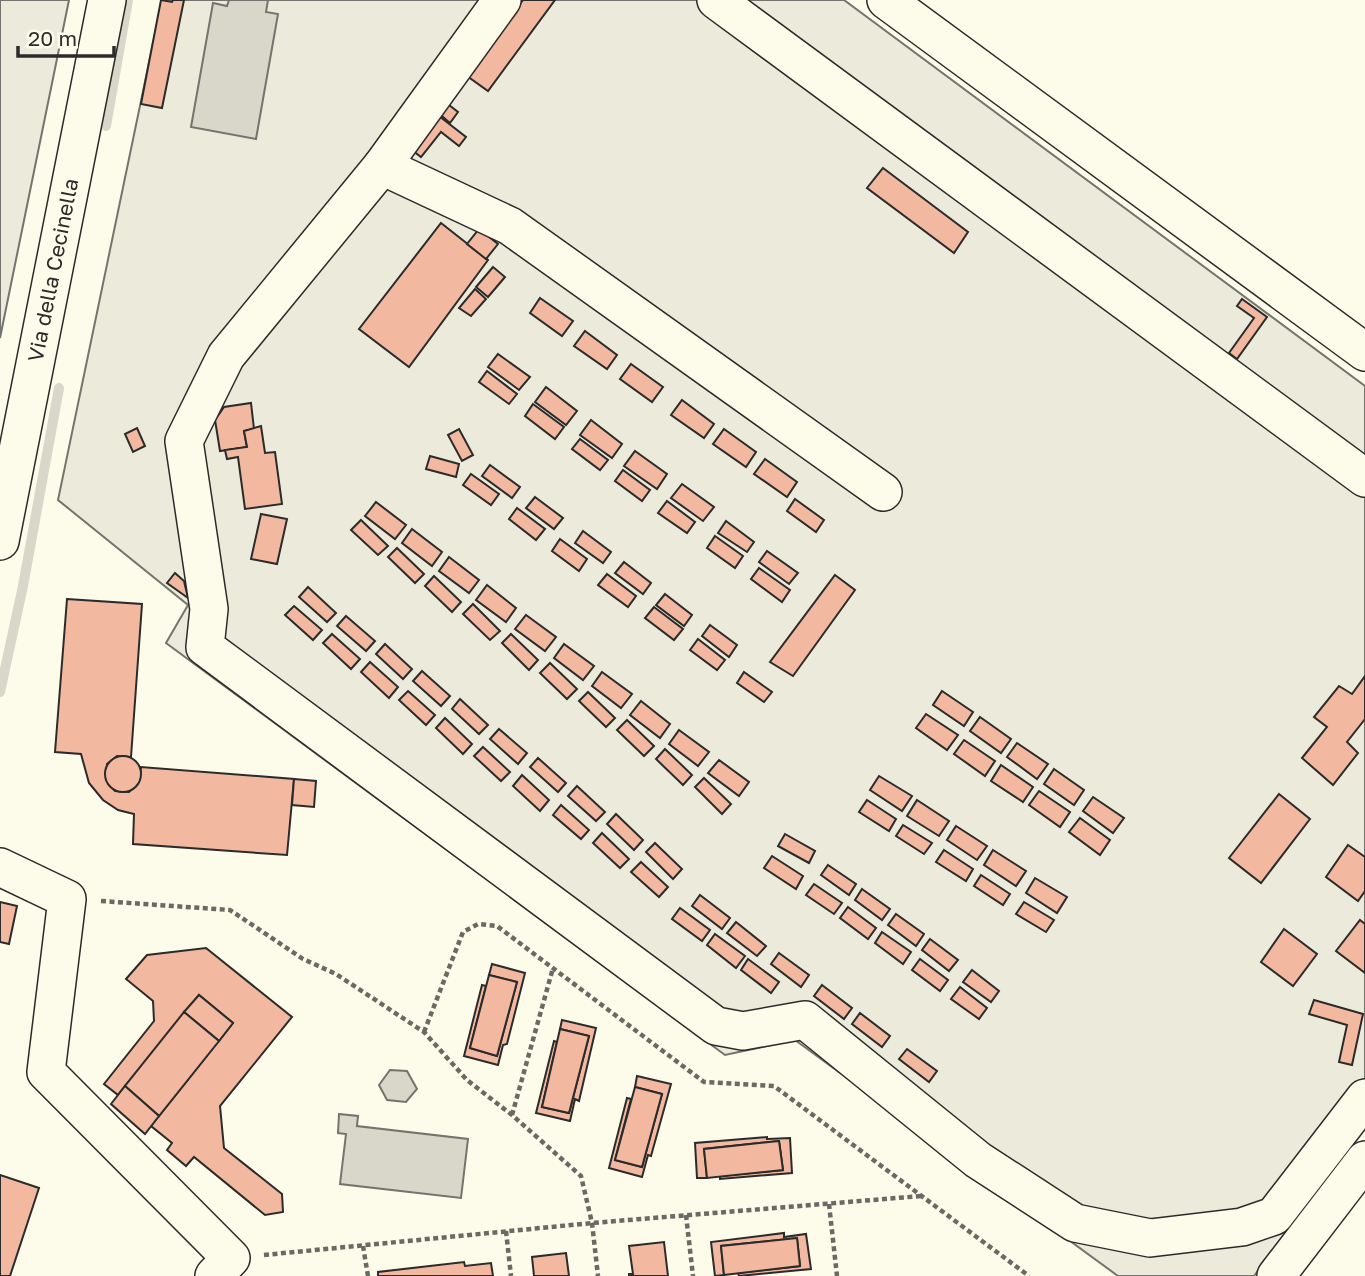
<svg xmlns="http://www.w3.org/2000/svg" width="1365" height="1276" font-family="'Golos Text',sans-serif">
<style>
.green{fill:#ecebdb;stroke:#74746e;stroke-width:2}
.parking{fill:#eceadb;stroke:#74746e;stroke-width:2}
.water{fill:#d8d7c9;stroke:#74746e;stroke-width:2}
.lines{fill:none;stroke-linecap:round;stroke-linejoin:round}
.stream{stroke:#d8d7c9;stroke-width:10}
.building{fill:#f2b8a0;stroke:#2b2b2b;stroke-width:2}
.minor-casing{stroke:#2b2b2b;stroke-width:40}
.path{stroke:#6a6964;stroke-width:4.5;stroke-dasharray:5 3.5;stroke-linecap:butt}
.minor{stroke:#fdfbea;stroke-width:37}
.labels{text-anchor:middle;stroke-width:5;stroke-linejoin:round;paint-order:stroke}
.street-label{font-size:21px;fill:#2b2b2b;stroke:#fdfbea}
</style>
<rect width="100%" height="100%" fill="#fdfbea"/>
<!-- green -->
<path class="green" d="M162,0H844L1365,386V1126L1254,1276H1118L795,1040L725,1055L166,643L188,605L58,500Z"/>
<!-- parking -->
<path class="parking" d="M0,0H69L0,338Z"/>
<!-- water -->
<g class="water">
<path d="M229,0H268L266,12L278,14L256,139L191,127L213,3L227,6Z"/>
<path d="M390,1070L407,1071L417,1089L406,1102L387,1100L379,1085Z"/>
<path d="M339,1114L358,1116L357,1126L468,1139L461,1198L340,1184L346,1134L338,1133Z"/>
</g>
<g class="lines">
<!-- stream -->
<g class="stream">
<path d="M106,126L128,0"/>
<path d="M0,692L23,586L59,388"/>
</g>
</g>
<!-- building -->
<g class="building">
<path d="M161,0L172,2L173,0H184L162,108L141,104Z"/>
<path d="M523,0H555L488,91L467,76Z"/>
<path d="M444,101L458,112L450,123L436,111Z"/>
<path d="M439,116L466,137L459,146L441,132L421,157L412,150Z"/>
<path d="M883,168L968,232L954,253L867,188Z"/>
<path d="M441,223L488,260L409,367L359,329Z"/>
<path d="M479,229L498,244L486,259L467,244Z"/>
<path d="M493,267L505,277L488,297L476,287Z"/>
<path d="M475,289L486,299L471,316L459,308Z"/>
<path d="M540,298L573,321L562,336L530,313Z"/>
<path d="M1242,299L1267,317L1237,359L1229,353L1254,318L1237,306Z"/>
<path d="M585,331L617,355L607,369L574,346Z"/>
<path d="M498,354L530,377L519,390L488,367Z"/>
<path d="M631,364L663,387L652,402L620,379Z"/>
<path d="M487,371L517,394L509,404L479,382Z"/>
<path d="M546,387L577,411L566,425L535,402Z"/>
<path d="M682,400L714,424L704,438L671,415Z"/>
<path d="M251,403L254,429L244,431L247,447L220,451L215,420L224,407Z"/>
<path d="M533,404L564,427L555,439L525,416Z"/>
<path d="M591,420L622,444L612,458L580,435Z"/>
<path d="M261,426L265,453L275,452L282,504L245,509L238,457L227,459L225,450L247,447L244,431Z"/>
<path d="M137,428L145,446L133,452L125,434Z"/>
<path d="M459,429L473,455L462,461L448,435Z"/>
<path d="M724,429L756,452L746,467L713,444Z"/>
<path d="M580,439L608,460L600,470L572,449Z"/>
<path d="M635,451L667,474L657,489L624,466Z"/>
<path d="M430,456L459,464L456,477L426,469Z"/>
<path d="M765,459L797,482L787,497L754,474Z"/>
<path d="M490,465L520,487L512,498L482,476Z"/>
<path d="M623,470L650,490L642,501L615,481Z"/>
<path d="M471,474L499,494L491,505L463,485Z"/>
<path d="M682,484L714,507L703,521L671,498Z"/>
<path d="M535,497L563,518L554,529L526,508Z"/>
<path d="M795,499L824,520L816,532L787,511Z"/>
<path d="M667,501L695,522L687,533L658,513Z"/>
<path d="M376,502L406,525L395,539L365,516Z"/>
<path d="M517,508L545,529L536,540L509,519Z"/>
<path d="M261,514L287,519L277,564L251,559Z"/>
<path d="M361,520L388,546L378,555L351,530Z"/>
<path d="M726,521L754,542L747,552L718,533Z"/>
<path d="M412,529L442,552L432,566L402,543Z"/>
<path d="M583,531L611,552L603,563L575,543Z"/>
<path d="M715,536L743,556L735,568L707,548Z"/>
<path d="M560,539L587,559L579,571L552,551Z"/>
<path d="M397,548L424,574L415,583L388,557Z"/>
<path d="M767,551L798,573L789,584L759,562Z"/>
<path d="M449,557L479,580L469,593L439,571Z"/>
<path d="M624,562L651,583L643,594L615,573Z"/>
<path d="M759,568L790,590L782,602L751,579Z"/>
<path d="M175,573L184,581L188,598L167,583Z"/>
<path d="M607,574L636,596L628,607L598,585Z"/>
<path d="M835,575L855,590L793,676L770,662Z"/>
<path d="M434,576L461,602L452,612L425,586Z"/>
<path d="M487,585L516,608L506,622L476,600Z"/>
<path d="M308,587L336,613L327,622L299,597Z"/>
<path d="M665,594L692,615L684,626L656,605Z"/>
<path d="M67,599L142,604L131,757L117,756L107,764L106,779L115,791L129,792L139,782L141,767L294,779L287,855L133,844L134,814L118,810L103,800L89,783L81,754L55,752Z"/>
<path d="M473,604L500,631L490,640L463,614Z"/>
<path d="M294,606L322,630L313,640L285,615Z"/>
<path d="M654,607L683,629L674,640L645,618Z"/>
<path d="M526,615L556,637L545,651L515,629Z"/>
<path d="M346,616L375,641L366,651L337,626Z"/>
<path d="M710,625L737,645L729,657L702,636Z"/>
<path d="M332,634L360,659L351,669L323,643Z"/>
<path d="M511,634L538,660L529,670L502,643Z"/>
<path d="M698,639L725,660L717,670L690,650Z"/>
<path d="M385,644L412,669L403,679L376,654Z"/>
<path d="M564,644L594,666L583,680L554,658Z"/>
<path d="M370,662L398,687L389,698L361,672Z"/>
<path d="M550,663L577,689L567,699L540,673Z"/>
<path d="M422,671L450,696L441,706L413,681Z"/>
<path d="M602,672L632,694L621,708L592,686Z"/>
<path d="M744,672L772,692L764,702L737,683Z"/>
<path d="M1365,676V719L1347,742L1358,753L1333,785L1302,758L1327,727L1314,717L1339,686L1352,694Z"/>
<path d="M408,691L435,715L426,725L399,700Z"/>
<path d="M942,691L973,712L964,726L933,705Z"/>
<path d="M588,692L615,718L606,727L579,701Z"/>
<path d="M460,699L488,725L479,734L452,709Z"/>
<path d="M641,701L670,724L660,738L630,715Z"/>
<path d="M926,714L958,735L947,750L916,728Z"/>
<path d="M980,717L1011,739L1001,753L970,731Z"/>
<path d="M445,718L472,744L463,754L436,728Z"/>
<path d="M627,720L654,746L644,756L617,730Z"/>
<path d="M499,729L527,753L518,764L490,739Z"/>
<path d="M679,730L709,752L698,766L669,744Z"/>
<path d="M964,740L995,761L985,776L954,754Z"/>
<path d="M1017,743L1048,764L1037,779L1007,757Z"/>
<path d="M483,747L510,772L501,781L474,756Z"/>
<path d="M665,749L692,775L683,785L656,759Z"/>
<circle cx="123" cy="774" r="18"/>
<path d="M538,758L566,783L558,792L530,767Z"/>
<path d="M719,760L749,782L739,796L708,773Z"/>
<path d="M1001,765L1033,787L1023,802L991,781Z"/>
<path d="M1054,769L1084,790L1074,805L1044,784Z"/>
<path d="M522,775L549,800L540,811L513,786Z"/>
<path d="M879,776L912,796L902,811L870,790Z"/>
<path d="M704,778L731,804L722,814L695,787Z"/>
<path d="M294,779L316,781L314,807L292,805Z"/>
<path d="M577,786L605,812L596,821L568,796Z"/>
<path d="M1039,791L1070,812L1060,827L1029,805Z"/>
<path d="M1279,794L1310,819L1261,883L1229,858Z"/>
<path d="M1093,797L1124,818L1113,833L1083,811Z"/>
<path d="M867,800L896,819L889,831L859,812Z"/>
<path d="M917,800L949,821L939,836L907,816Z"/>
<path d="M561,805L589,830L581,839L553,815Z"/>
<path d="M616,814L643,840L634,850L607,824Z"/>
<path d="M1080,818L1110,840L1100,855L1069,832Z"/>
<path d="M903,825L932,843L924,854L896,836Z"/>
<path d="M956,826L987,846L977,860L947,840Z"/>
<path d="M602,833L629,859L620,868L593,843Z"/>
<path d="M785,834L815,851L809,863L778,846Z"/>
<path d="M655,843L682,869L673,879L646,852Z"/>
<path d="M1348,845L1365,857V891L1358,901L1326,877Z"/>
<path d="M944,850L973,869L966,881L936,862Z"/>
<path d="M993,850L1026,871L1016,886L984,865Z"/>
<path d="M772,856L803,876L796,889L764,868Z"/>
<path d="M641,862L668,887L659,897L631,872Z"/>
<path d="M828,865L856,884L849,895L821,875Z"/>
<path d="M981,875L1010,894L1003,905L974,886Z"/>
<path d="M1035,878L1067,897L1057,913L1026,893Z"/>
<path d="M814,884L842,903L834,914L806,895Z"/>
<path d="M862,889L890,909L882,920L855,900Z"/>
<path d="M700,895L730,918L722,929L692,906Z"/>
<path d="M0,902L17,906L9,944L0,942Z"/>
<path d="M1024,902L1054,920L1046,932L1016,914Z"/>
<path d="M848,907L876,928L868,939L840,918Z"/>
<path d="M680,908L710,930L702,941L672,919Z"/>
<path d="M896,914L924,934L916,946L888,925Z"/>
<path d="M1360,920L1365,924V973L1336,951Z"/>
<path d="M736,922L766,946L757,956L727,933Z"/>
<path d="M1284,929L1317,954L1293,986L1261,962Z"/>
<path d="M882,932L911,952L903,964L875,943Z"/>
<path d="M715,934L745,956L736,968L707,945Z"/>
<path d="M930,939L958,960L949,971L922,950Z"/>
<path d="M206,948L292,1017L220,1106L224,1148L282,1194L283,1212L265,1215L194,1157L186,1166L167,1150L172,1143L151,1126L233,1023L199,995L118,1095L104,1084L154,1021L153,1001L126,979L147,955Z"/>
<path d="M779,953L809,975L801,987L771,964Z"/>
<path d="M748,959L779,982L771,993L741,970Z"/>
<path d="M920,959L948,980L940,991L912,970Z"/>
<path d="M492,964L525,973L507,1044L503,1045L498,1065L464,1056L482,985L486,986L470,1048L497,1056L517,982L489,975Z"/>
<path d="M972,970L999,991L991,1002L963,982Z"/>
<path d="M489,975L517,982L497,1056L470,1048Z"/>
<path d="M822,985L852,1008L844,1019L814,996Z"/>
<path d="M960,987L987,1008L979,1019L951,999Z"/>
<path d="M199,995L233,1023L219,1041L184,1012Z"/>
<path d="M1314,1000L1363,1014L1352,1065L1339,1062L1347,1025L1309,1014Z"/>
<path d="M184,1012L219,1041L159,1116L125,1086Z"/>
<path d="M860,1013L890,1036L882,1047L852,1024Z"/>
<path d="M562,1020L596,1028L579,1101L575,1099L570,1121L536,1113L554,1041L557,1042L542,1107L569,1113L589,1036L560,1029Z"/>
<path d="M560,1029L589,1036L569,1113L542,1107Z"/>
<path d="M907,1049L937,1071L929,1082L899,1059Z"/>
<path d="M637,1076L671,1084L651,1156L648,1155L642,1177L609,1168L627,1098L631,1099L615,1160L642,1167L662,1094L635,1087Z"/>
<path d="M125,1086L159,1116L145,1134L111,1104Z"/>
<path d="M635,1087L662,1094L642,1167L615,1160Z"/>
<path d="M767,1137V1139L790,1138L792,1173L720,1179V1176L783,1170L779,1141L704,1149L707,1178H697L695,1143Z"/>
<path d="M779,1141L783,1170L707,1178L704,1149Z"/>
<path d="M0,1175L39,1188L10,1276H0Z"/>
<path d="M784,1233V1237L806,1234L811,1269L739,1276L738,1273L800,1266L797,1238L721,1246L724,1275L715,1276L711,1242Z"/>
<path d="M797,1238L800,1266L724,1275L721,1246Z"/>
<path d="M664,1242L668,1276H629V1274H633L629,1246Z"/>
<path d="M566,1253L569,1276H534L532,1257Z"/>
<path d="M464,1262L465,1266L491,1263L493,1276H378V1272Z"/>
</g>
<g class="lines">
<defs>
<g id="minor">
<path d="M716,0L1365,478"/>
<path d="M886,0L1365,352"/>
<path d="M382,166L502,0"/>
<path d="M883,492L510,226L382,166L226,356L184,441L209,609L205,647L716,1026L743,1031L805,1020L978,1160L1075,1223L1150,1238L1242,1227L1274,1216L1365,1098"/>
<path id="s1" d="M0,541L107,0"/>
<path d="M0,867L67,899L46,1072L231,1258L214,1276"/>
<path d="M1276,1276L1365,1160"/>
</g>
</defs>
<!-- minor casing -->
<use href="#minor" class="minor-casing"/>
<!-- path -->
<g class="path">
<path d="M101,901L230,910L303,959L336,974L424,1032L467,1080L512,1115L581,1176L592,1223L598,1276"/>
<path d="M424,1032L463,932L478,924L497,926L704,1082L774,1086L1029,1276"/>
<path d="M512,1115L553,968"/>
<path d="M829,1204L837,1276"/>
<path d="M686,1215L693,1276"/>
<path d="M506,1231L511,1276"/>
<path d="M363,1246L368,1276"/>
<path d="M264,1255L592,1223L921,1196"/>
</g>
<!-- minor -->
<use href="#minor" class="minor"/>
</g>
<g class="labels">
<!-- street labels -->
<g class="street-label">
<text dy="7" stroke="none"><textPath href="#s1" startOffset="276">Via della Cecinella</textPath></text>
</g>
</g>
<!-- scale -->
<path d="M18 46v10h96v-10" fill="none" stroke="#2b2b2b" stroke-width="3.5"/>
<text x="28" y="46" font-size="21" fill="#2b2b2b" stroke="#fdfbea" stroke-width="5" paint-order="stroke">20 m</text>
</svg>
